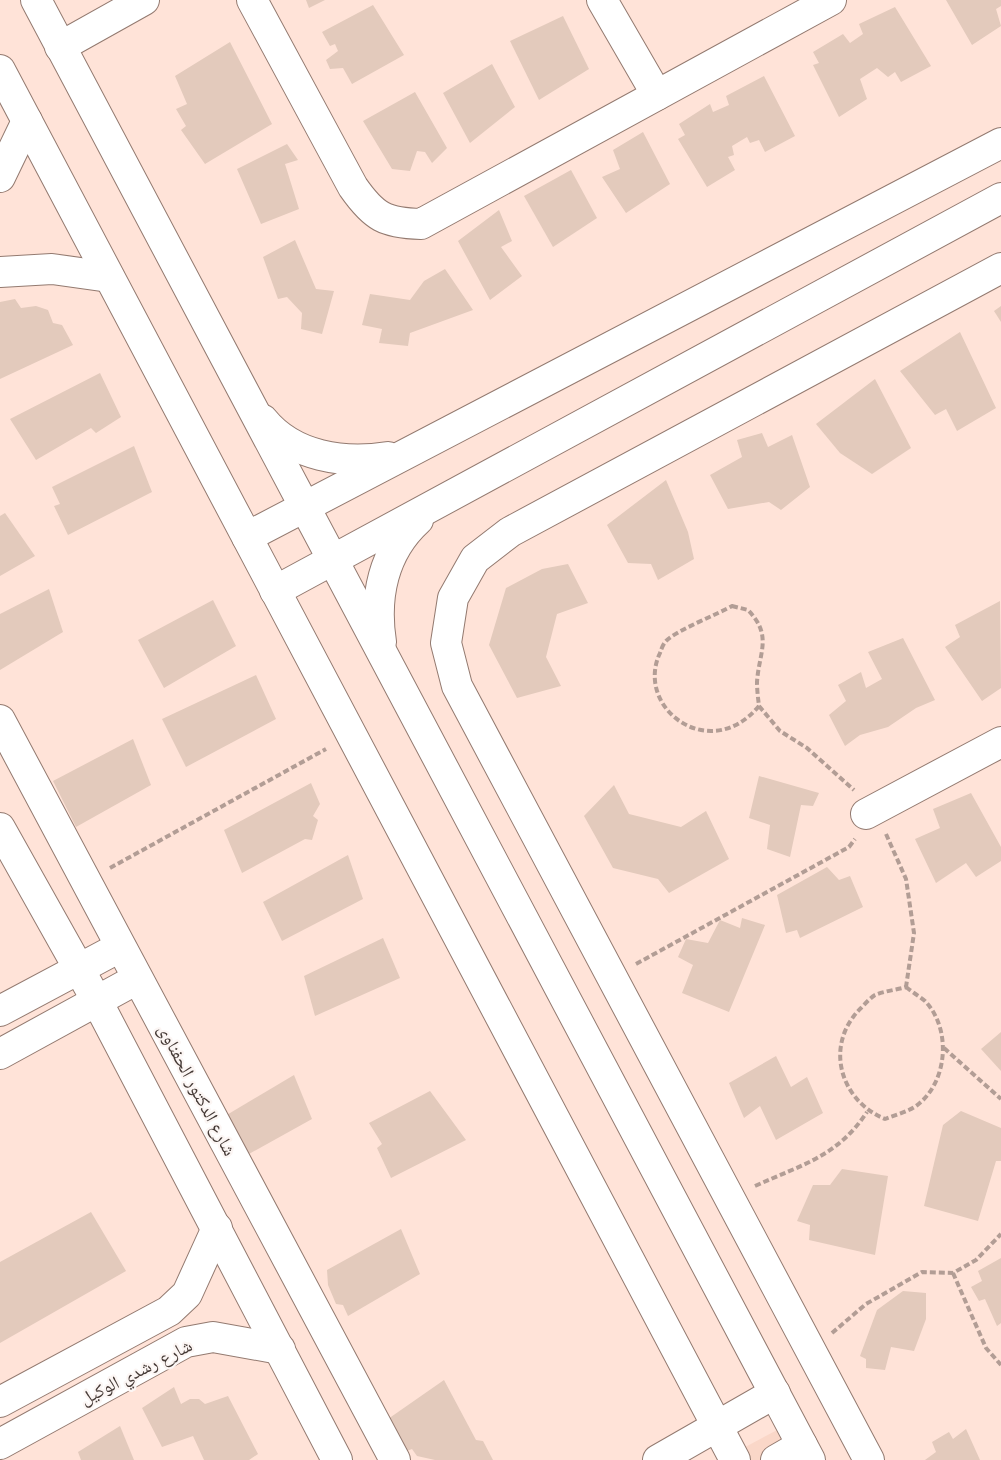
<svg xmlns="http://www.w3.org/2000/svg" width="1001" height="1460" font-family="'Nunito Sans','Noto Naskh Arabic',sans-serif">
<style>
.built{fill:#fad7c8}
.building{fill:#e3cabc}
.lines{fill:none;stroke-linecap:round;stroke-linejoin:round}
.minor-casing{stroke:#937a70;stroke-width:32}
.path{stroke:#b29d95;stroke-width:4;stroke-dasharray:6 3;stroke-linecap:butt}
.minor{stroke:#fff;stroke-width:30}
.labels{text-anchor:middle;stroke-width:4.5;stroke-linejoin:round;paint-order:stroke}
.street-label{font-size:18px;fill:#453a36;stroke:#fcf6f4}
</style>
<rect width="100%" height="100%" fill="#ffe3d8"/>
<!-- built -->
<path class="built" d="M779,1429L795,1460H721Z"/>
<!-- building -->
<g class="building">
<path d="M306,0H325L309,8Z"/>
<path d="M946,0H1001V6L996,9L1001,26L972,45Z"/>
<path d="M373,5L404,55L352,84L343,68L330,69L326,60L338,51L335,44L330,46L322,32Z"/>
<path d="M895,7L931,66L901,82L895,72L888,77L877,68L860,79L867,99L839,117L813,65L819,63L813,52L843,34L850,43L863,34L859,24Z"/>
<path d="M563,16L589,69L539,100L510,41Z"/>
<path d="M230,42L272,124L205,164L181,130L186,126L176,109L187,104L175,76Z"/>
<path d="M492,64L515,107L470,143L443,93Z"/>
<path d="M764,76L795,136L765,152L759,140L750,143L747,137L732,146L734,155L728,157L735,170L707,187L678,139L685,135L679,124L710,104L713,112L729,105L726,96Z"/>
<path d="M415,92L447,148L432,163L425,152L417,151L410,171L392,169L363,121Z"/>
<path d="M643,132L670,184L626,213L602,177L620,169L613,150Z"/>
<path d="M287,144L298,160L285,164L299,209L261,224L237,169Z"/>
<path d="M571,170L597,218L553,247L524,196Z"/>
<path d="M499,210L512,241L501,247L522,276L490,300L458,241Z"/>
<path d="M295,240L316,289L334,291L322,334L301,329L302,313L287,297L278,299L263,257Z"/>
<path d="M445,269L473,310L410,333L408,346L379,343L382,329L362,325L370,294L410,300L424,281Z"/>
<path d="M15,299L21,308L36,306L48,310L53,323L62,325L73,345L0,379V302Z"/>
<path d="M1001,306V322L994,311Z"/>
<path d="M960,332L996,408L957,431L946,409L935,415L900,371Z"/>
<path d="M100,373L121,417L96,433L91,428L36,460L10,419Z"/>
<path d="M875,379L911,448L872,474L840,453L816,424Z"/>
<path d="M762,433L768,447L792,435L810,487L781,510L769,502L728,509L710,475L742,457L737,440Z"/>
<path d="M134,446L152,492L68,535L54,506L60,504L52,487Z"/>
<path d="M666,480L688,532L694,559L658,580L651,564L628,563L607,525Z"/>
<path d="M5,513L35,556L0,576V516Z"/>
<path d="M568,564L588,603L557,614L546,657L561,686L517,698L489,645L506,588L542,569Z"/>
<path d="M49,589L63,632L0,670V614Z"/>
<path d="M213,600L236,646L164,688L138,640Z"/>
<path d="M1000,601L1001,688L982,701L945,647L960,637L955,625Z"/>
<path d="M903,638L935,700L916,708L888,727L860,735L845,746L829,715L846,701L838,685L861,672L866,688L882,679L868,652Z"/>
<path d="M256,675L276,719L186,767L162,719Z"/>
<path d="M133,739L151,785L76,827L53,781Z"/>
<path d="M759,776L819,793L813,806L801,805L790,857L767,849L770,825L749,818Z"/>
<path d="M311,783L320,804L313,816L318,820L312,840L305,839L242,873L224,830Z"/>
<path d="M614,785L629,814L681,827L706,811L729,859L669,893L658,879L613,868L584,816Z"/>
<path d="M971,793L1001,847V861L976,877L966,863L936,883L915,839L940,828L933,809Z"/>
<path d="M348,855L363,899L282,941L263,902Z"/>
<path d="M827,867L839,880L850,876L863,907L800,938L797,930L786,933L777,895Z"/>
<path d="M742,918L765,925L729,1012L682,993L693,965L678,957L686,939L708,943L720,920L740,928Z"/>
<path d="M383,938L400,978L315,1016L304,976Z"/>
<path d="M1001,1032V1071L981,1049Z"/>
<path d="M776,1056L791,1087L807,1077L823,1113L776,1140L760,1106L744,1118L729,1083Z"/>
<path d="M294,1075L312,1119L240,1159L220,1119Z"/>
<path d="M430,1091L466,1140L391,1178L377,1148L382,1144L369,1123Z"/>
<path d="M961,1111L1001,1128V1161H996L978,1221L924,1206L943,1125Z"/>
<path d="M842,1169L888,1176L875,1255L809,1240L810,1225L797,1221L813,1185H830Z"/>
<path d="M91,1212L126,1271L0,1343V1262Z"/>
<path d="M401,1229L420,1274L348,1316L343,1305L336,1304L328,1285L327,1270Z"/>
<path d="M1001,1258V1323L997,1326L985,1299L979,1301L971,1287L982,1281L978,1271Z"/>
<path d="M903,1291L926,1293V1319L914,1351L891,1347L885,1370L866,1368V1359L860,1356L877,1310Z"/>
<path d="M444,1380L476,1440L483,1441L493,1460H435L417,1456L412,1449L407,1451L388,1419Z"/>
<path d="M174,1387L181,1404L190,1399H199L205,1404L228,1396L258,1454L249,1460H204L193,1436L162,1447L142,1408Z"/>
<path d="M120,1426L134,1460H81L78,1452Z"/>
<path d="M966,1429L980,1460H925L936,1452L932,1442L949,1432L953,1439Z"/>
</g>
<g class="lines">
<defs>
<g id="minor">
<path d="M36,0L810,1460"/>
<path d="M252,0L353,187C374,217 385,223 421,224L831,0"/>
<path d="M602,0L657,95"/>
<path d="M60,47L144,0"/>
<path d="M0,70L735,1460"/>
<path d="M0,177L27,121"/>
<path d="M0,272L52,269L109,277"/>
<path d="M263,420C293,457 344,464 388,457"/>
<path d="M247,537L1001,143"/>
<path d="M275,591L1001,198"/>
<path d="M381,642C374,597 383,552 418,520"/>
<path d="M0,720L395,1460"/>
<path d="M866,814L1001,742"/>
<path d="M0,828L97,1001L337,1460"/>
<path d="M0,1011L120,947"/>
<path d="M0,1054L137,979"/>
<path d="M0,1402L169,1311L187,1294L217,1228"/>
<path d="M0,1444L186,1342L213,1337L280,1349"/>
<path d="M658,1460L775,1393"/>
<path d="M776,1460L802,1445"/>
<path d="M869,1460L457,686L446,643L453,598L475,559L510,532L1001,268"/>
</g>
</defs>
<!-- minor casing -->
<use href="#minor" class="minor-casing"/>
<!-- path -->
<g class="path">
<path d="M732,606L748,610C773,636 759,652 757,682C757,690 758,698 759,706C710,765 634,708 660,653C661,650 663,644 666,641C677,630 716,615 732,606Z"/>
<path d="M759,706L780,731L807,748L854,790"/>
<path d="M886,834L906,879L914,933L906,987"/>
<path d="M110,868L326,749"/>
<path d="M636,964L849,847L855,839"/>
<path d="M906,987C912,992 919,996 925,1001C952,1029 948,1083 916,1106C907,1112 895,1115 885,1119C839,1100 824,1044 861,1008C865,1004 870,998 875,995C884,991 896,990 906,987Z"/>
<path d="M944,1048L1001,1099"/>
<path d="M755,1186C803,1164 837,1157 867,1112"/>
<path d="M953,1273L986,1348L1001,1365"/>
<path d="M832,1333L866,1304L922,1272L953,1273L976,1260L1001,1234"/>
</g>
<!-- minor -->
<use href="#minor" class="minor"/>
</g>
<g class="labels">
<!-- street labels -->
<g class="street-label">
<text transform="translate(197 1090) rotate(62)" y="6">شارع الدكتور الحفناوى</text>
<text transform="translate(136 1372) rotate(-27)" y="6">شارع رشدي الوكيل</text>
</g>
</g>
</svg>
